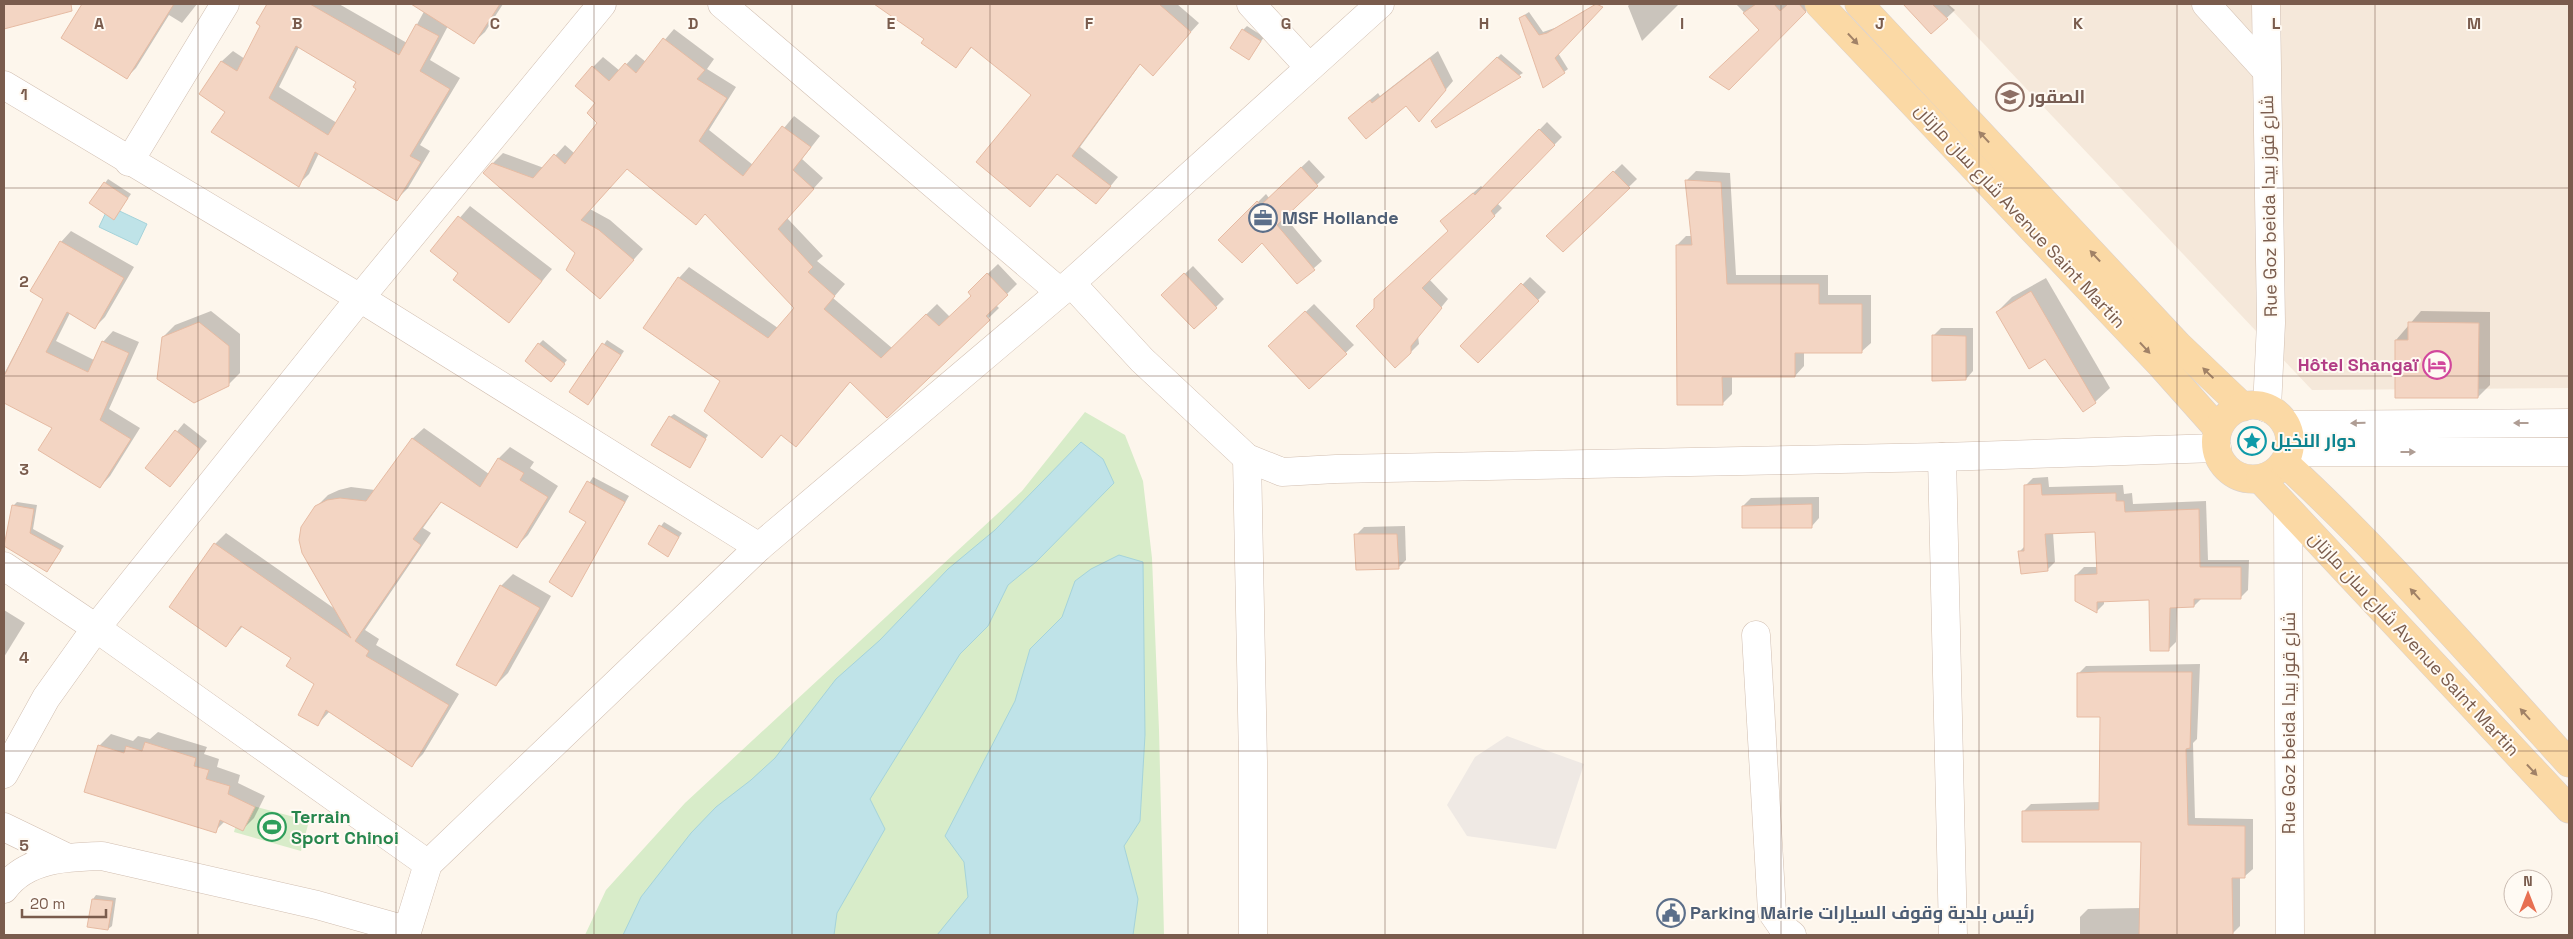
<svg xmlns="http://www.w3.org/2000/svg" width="2573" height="939" font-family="'Space Grotesk',Cairo,sans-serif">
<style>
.residential{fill:#f5e8da}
.industrial{fill:#efe9e4}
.green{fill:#d8ecc9}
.water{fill:#bfe3e8;stroke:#a5d3da}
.shadow{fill:#0003;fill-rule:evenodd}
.building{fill:#f3d5c3;stroke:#e6bba3;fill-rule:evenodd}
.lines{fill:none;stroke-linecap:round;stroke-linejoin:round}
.minor-casing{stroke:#d1beb0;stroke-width:29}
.major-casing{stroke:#dad1cd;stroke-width:29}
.minor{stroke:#fff;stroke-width:28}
.major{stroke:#fbd9a5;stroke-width:28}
.oneway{fill:#a18267}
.oneway2{fill:#af9d94}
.grid{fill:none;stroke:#7a5c4d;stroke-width:1;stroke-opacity:0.55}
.labels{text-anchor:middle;stroke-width:4;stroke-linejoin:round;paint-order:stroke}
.education-label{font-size:18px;font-weight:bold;fill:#785e54;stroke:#fffaf3;text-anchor:start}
.street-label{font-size:18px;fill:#7a5c4d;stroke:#fffaf3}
.service-label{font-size:18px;font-weight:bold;fill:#4e5e75;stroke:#fffaf3;text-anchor:start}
.hotel-label{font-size:18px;font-weight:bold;fill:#b23c85;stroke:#fffaf3;text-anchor:end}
.culture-label{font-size:18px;font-weight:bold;fill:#0d838f;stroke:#fffaf3;text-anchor:start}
.leisure-label{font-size:18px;font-weight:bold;fill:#27864d;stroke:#fffaf3;text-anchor:start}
.grid-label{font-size:16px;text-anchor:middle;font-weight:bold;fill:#7a5c4d;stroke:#fffaf3;stroke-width:4;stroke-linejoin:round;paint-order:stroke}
</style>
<rect width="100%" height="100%" fill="#fdf6ec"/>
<!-- residential -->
<path class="residential" d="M1946,4H2569V388L2312,390Z"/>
<!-- industrial -->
<path class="industrial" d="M1507,736L1584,764L1556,849L1467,836L1447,805L1475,757Z"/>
<!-- green -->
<g class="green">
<path d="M1085,412L1125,435L1143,481L1152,558L1159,730L1164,935H585L606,890L685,803L1022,491Z"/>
<path d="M242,803L309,821L301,851L234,832Z"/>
</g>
<!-- water -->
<g class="water">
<path d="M109,206L147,224L137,245L99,227Z"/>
<path d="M1081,442L1103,459L1114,483L1036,562L1008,585L988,626L960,654L870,799L885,829L837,913L834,935H623L641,897L691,833L716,807L751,780L775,758L836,679L880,640L948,569L995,530Z"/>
<path d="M1119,555L1143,562L1145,735L1140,821L1124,846L1138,899L1133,935H937L968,897L964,862L945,836L1015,701L1030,649L1062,617L1075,581L1091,569Z"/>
</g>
<!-- shadow -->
<g class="shadow">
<path d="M4,4H57V5L12,26L4,25Z"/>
<path d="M84,4H197L182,23L169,15L136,68L127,77L63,37Z"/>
<path d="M269,4H339L407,43L428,4H503L485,32L474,42L448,26L430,60L460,78L420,145L430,151L408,188L397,199L319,153L309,174L298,185L226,111L200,94L222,61L233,51L245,59L262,25L257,23ZM299,47L358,81V89L337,123L279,87Z"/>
<path d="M876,4H1177L1199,23L1161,65L1141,63L1080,147L1118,177L1104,194L1058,173L1030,205L1033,94L973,46L956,66L925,39Z"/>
<path d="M1630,4H1679L1642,41L1628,6Z"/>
<path d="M1736,4H1813L1729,88L1761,30Z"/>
<path d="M1904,4H1948L1955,10L1932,32Z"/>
<path d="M1529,12L1543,32L1595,14L1558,53L1568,69L1564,72L1520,18Z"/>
<path d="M1247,26L1264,37L1252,55L1243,30Z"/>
<path d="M674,29L714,59L707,69L736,87L709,130L753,165L794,116L820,136L802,159L823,178L787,218L823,256L817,261L845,284L833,298L892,348L937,304L950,317L972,295L969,292L998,264L1017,284L996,305L999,308L887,417L851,381L806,435L782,434L762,456L722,381L679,278L689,267L778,328L796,308L706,213L627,168L590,209L610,220L643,249L600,298L577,253L493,163L503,153L544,168L565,145L574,153L598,123L593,67L603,57L620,71L636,54L646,62Z"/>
<path d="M1438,51L1453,81L1426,113L1406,105L1358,110L1378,93L1380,96Z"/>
<path d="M1501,54L1523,73L1436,126L1432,121Z"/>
<path d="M1547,122L1562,137L1497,203L1502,208L1429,279L1448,299L1418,336L1419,344L1411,352L1358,326L1449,230L1450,213L1481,186L1483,188Z"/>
<path d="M1309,160L1325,177L1284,216L1322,261L1297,283L1262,241L1220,240L1266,194L1269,198Z"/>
<path d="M1622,164L1637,179L1563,251L1548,236Z"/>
<path d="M1696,171L1730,173L1736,275H1828V295H1871V343L1861,352H1804V366L1795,376H1732V394L1722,404L1677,245L1686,236H1692L1687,180Z"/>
<path d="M108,179L131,194L117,214L91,203Z"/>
<path d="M470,206L552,269L509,322L460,272L432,250Z"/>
<path d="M71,231L134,267L105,317L95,327L70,313L56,341L94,360L103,342L113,331L139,342L109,409L140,428L110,476L100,487L54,428L4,402V374L60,268L61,242Z"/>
<path d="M1193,266L1224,299L1195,328L1163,295Z"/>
<path d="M1530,277L1546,292L1478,361L1462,346Z"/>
<path d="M2046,278L2110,388L2095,402L1997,312L2012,297Z"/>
<path d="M1314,304L1354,345L1309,387L1270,346Z"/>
<path d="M211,311L240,334V373L228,385L163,337L175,325Z"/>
<path d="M2421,311L2490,312V385L2478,397L2396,340Z"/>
<path d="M1941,328H1973V371L1966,379L1933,336Z"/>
<path d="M543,340L567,360L554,376L539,344Z"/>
<path d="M607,340L624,351L588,404L571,392Z"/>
<path d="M674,414L708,435L690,466L670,417Z"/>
<path d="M184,423L207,441L170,486L147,468Z"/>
<path d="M424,428L489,474L499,458L510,447L534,462L530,468L558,486L528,535L517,546L442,501L423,528L431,533L365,630L379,639L376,645L459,694L423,754L412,765L330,711L318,724L316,683L292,658L243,626L226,645L215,544L226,533L335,609L316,507L328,495L339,490L351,487L375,490L412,439Z"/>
<path d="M593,477L629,496L572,595L588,521L571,512Z"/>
<path d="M2048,477L2049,487L2123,485L2124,494L2132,493L2133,504L2206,501L2208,560H2249L2248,590L2240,598H2202L2194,606H2177L2176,642L2168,650L2150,599L2104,600V604L2097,611L2076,575L2084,567H2098L2096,530L2053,532L2055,562L2047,570L2019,552L2025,546V486L2033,478Z"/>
<path d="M1819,497V518L1812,526L1743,506L1751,498Z"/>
<path d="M17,502L37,505L33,529L64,546L47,570L4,544L9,534L13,506Z"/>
<path d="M664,522L682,533L667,555L649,543Z"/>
<path d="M1405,526L1406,560L1398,568L1356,535L1364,527Z"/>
<path d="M513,574L551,596L508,673L496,685L501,586Z"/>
<path d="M4,610L25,623L4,657Z"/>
<path d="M2200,664L2197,739L2193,743L2195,818L2253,819V869L2245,876H2240V926L2232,934L2080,935V917L2088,909L2141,908L2142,841L2023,812L2031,804L2100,802L2101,716L2078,674L2086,666Z"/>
<path d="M158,732L207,747L204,754L219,759L217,767L240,775L238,783L265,796L254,818L243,829L225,821L215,831L85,791L100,745L111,734L133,741L138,736L150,739Z"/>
<path d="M96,895L116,898L112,926L108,929L93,899Z"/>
</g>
<!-- building -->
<g class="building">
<path d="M4,4H71L72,11L4,29Z"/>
<path d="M82,4H174L127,79L61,38Z"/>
<path d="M267,4H310L399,55L416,24L439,36L420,71L450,89L410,156L421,162L397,201L315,152L299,187L211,132L225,112L199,94L221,61L237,71L260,26L256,23ZM296,46L356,82L353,87L356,89L328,135L269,98Z"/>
<path d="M411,4H500L474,44Z"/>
<path d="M874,4H1159L1191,32L1153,76L1140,64L1072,156L1111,186L1096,204L1057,174L1030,207L976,162L1031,95L971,47L956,68L921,43L924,39Z"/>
<path d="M1596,4L1603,7L1555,58L1565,73L1543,88L1519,18L1525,15L1539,35L1547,33Z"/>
<path d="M1756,4H1774L1780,11L1788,4H1799L1806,12L1729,90L1709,77L1759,30L1743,13Z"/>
<path d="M1903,4H1932L1948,19L1931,34Z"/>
<path d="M1242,29L1261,41L1249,60L1230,48Z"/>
<path d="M663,38L705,70L697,79L727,98L699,141L743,176L782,126L811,147L793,170L814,189L778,229L813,267L808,272L835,296L824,309L881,358L926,314L939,326L971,296L968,292L987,273L1008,295L986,316L990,320L887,418L850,382L796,447L781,435L762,458L704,411L720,381L643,328L678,277L768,338L794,308L705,214L696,225L627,169L581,220L599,230L634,260L600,299L566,270L575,253L483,173L492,163L533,178L554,154L565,164L597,123L587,113L595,103L575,86L592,66L609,81L625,63L636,73Z"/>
<path d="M1497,57L1521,77L1436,128L1431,121Z"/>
<path d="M1430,58L1446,90L1419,122L1406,106L1366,139L1348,118L1370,100L1372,103Z"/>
<path d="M1539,129L1555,145L1491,211L1495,216L1422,288L1442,308L1411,346V353L1395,368L1356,326L1374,308V299L1448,231L1440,221L1473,193L1475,195Z"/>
<path d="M1301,167L1318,186L1277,225L1315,270L1297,284L1262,243L1242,263L1218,240L1257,201L1261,205Z"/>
<path d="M1613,171L1630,188L1563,252L1546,236Z"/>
<path d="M1685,180L1721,182L1727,284H1819V304H1862V353H1795V377H1722L1723,405H1677L1676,245H1692Z"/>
<path d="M104,182L128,198L114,220L89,203Z"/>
<path d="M458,216L542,281L509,323L453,280L458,273L430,251Z"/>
<path d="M60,241L124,278L95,329L67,312L46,352L88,372L102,341L129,353L100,420L131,439L100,488L38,450L52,428L4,403V376L43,299L30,291Z"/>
<path d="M1184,273L1217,308L1194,329L1161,295Z"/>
<path d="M1521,283L1539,301L1478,363L1460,346Z"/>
<path d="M2031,291L2096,403L2083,412L2045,359L2029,369L1996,312Z"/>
<path d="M1305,311L1347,354L1309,389L1268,346Z"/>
<path d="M199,322L229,346V386L194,403L157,379L162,337Z"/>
<path d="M2408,322L2479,323L2478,398H2395V340H2408Z"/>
<path d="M1932,335L1966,336V380L1932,381Z"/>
<path d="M538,343L565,364L551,382L525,361Z"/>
<path d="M602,343L621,355L588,405L569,392Z"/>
<path d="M669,416L706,439L690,468L651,445Z"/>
<path d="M175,430L200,449L170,487L145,468Z"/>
<path d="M412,438L480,487L498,458L524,473L520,480L548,497L517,548L441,502L413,539L421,545L355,641L369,651L366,656L449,705L412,767L326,710L318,726L298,715L314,684L286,666L291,658L241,626L226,647L169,607L214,543L351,638L302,553L299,540L301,527L315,506L327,500L340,498L366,501Z"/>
<path d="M587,481L625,502L572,597L549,582L586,522L569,512Z"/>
<path d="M2041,484L2042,495L2116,493V501H2124L2125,512L2199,509L2200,567H2241V599H2194V607L2170,608L2169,651H2150L2149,600L2097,602V613L2075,601V575L2097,574L2095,532L2045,534L2048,571L2021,574L2018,551H2024V485Z"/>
<path d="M1812,504V528H1742V506Z"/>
<path d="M12,505L34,509L30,533L61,550L47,572L4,546Z"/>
<path d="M659,525L679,537L668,557L648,544Z"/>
<path d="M1354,534H1397L1399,569L1356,570Z"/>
<path d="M500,585L540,608L496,686L456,665Z"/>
<path d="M2099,672H2192L2190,748L2186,749L2188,825L2245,826V878H2232L2233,935H2139L2141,842H2022V811L2099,810L2100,717H2077V673Z"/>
<path d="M145,742L196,758L194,766L209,770L206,779L230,786L228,794L255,807L243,831L220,820L216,833L84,792L98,745L124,753L126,746L142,751Z"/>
<path d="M92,899L113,901L108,930L87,927Z"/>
</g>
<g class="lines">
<defs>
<g id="minor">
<path d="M722,4L1060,292"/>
<path d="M1251,4L1309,67"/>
<path d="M2206,4L2266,70"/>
<path d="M2266,4L2271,323L2267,408"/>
<path d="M4,85L360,298L759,547"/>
<path d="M129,162L225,4"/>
<path d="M1071,283L1142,360L1247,458L1282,472L1336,469L1942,457L2217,448"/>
<path d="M2288,425L2569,423"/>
<path d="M2290,452H2569"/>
<path d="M1942,457L1953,935"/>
<path d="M1247,458L1253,761V935"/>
<path d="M2288,510L2290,935"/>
<path d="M4,566L96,628L428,864"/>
<path d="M1756,635L1772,912L1783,928L1792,935"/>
<path d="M4,774L46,698L96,628L360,298L602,4"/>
<path d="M4,827L66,857"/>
<path d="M4,889C26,858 67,857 102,856L317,905L406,930"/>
<path d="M406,935L428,864L759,547L1071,283L1380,4"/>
</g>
<g id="major">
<path d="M1819,4L2161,365L2218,429"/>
<path d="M1859,4L2178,345L2243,407"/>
<circle cx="2253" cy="442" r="37"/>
<path d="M2285,463C2386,556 2476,661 2569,763"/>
<path d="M2260,479L2569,809"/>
</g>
</defs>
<!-- minor casing -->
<use href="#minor" class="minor-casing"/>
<!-- major casing -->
<use href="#major" class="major-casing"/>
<!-- minor -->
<use href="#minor" class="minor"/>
<!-- major -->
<use href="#major" class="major"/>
</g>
<!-- one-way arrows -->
<defs><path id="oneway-solid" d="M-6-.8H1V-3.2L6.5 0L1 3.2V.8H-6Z" transform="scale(1.25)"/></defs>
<g class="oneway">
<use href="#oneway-solid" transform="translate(1853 39) rotate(47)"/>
<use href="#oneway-solid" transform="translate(1984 137) rotate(-133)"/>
<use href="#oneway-solid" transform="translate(2095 256) rotate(-133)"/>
<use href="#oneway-solid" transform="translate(2145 348) rotate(47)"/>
<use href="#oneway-solid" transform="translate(2208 373) rotate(-136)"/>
<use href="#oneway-solid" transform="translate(2415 594) rotate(-132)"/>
<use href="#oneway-solid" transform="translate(2525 714) rotate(-132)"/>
<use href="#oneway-solid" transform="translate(2532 770) rotate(47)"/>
</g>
<g class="oneway2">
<use href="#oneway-solid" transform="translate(2358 423) rotate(179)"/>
<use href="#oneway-solid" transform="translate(2521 423) rotate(-180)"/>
<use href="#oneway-solid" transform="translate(2408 452)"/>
</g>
<!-- grid -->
<path class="grid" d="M198,4V935M396,4V935M594,4V935M792,4V935M990,4V935M1188,4V935M1385,4V935M1583,4V935M1781,4V935M1979,4V935M2177,4V935M2375,4V935M4,188H2569M4,376H2569M4,563H2569M4,751H2569"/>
<!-- icons -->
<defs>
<symbol id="school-ring" viewBox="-11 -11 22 22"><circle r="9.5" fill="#fffaf3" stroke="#8d6e63" stroke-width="1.5"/><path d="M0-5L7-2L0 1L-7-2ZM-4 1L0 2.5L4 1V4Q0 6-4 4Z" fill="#8d6e63"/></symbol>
<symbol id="office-ring" viewBox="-11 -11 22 22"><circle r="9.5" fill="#fffaf3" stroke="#5c6f8a" stroke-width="1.5"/><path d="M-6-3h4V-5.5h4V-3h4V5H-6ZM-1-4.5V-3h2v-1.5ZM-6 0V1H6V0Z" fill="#5c6f8a"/></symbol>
<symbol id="hotel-ring" viewBox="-11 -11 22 22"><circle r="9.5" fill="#fffaf3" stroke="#d1479c" stroke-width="1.5"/><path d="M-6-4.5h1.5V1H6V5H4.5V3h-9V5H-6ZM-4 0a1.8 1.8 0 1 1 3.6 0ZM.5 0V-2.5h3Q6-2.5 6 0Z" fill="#d1479c"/></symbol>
<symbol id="sight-ring" viewBox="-11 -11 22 22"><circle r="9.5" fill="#fffaf3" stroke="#0f9aa8" stroke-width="1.5"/><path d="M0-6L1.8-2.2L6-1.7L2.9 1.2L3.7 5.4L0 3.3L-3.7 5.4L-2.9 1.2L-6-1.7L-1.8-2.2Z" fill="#0f9aa8"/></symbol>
<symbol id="stadium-ring" viewBox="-11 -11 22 22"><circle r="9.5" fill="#fffaf3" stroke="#2e9e5b" stroke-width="1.5"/><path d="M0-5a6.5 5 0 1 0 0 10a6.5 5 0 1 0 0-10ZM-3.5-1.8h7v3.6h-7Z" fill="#2e9e5b"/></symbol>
<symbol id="civic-ring" viewBox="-11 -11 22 22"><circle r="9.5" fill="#fffaf3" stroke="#5c6f8a" stroke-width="1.5"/><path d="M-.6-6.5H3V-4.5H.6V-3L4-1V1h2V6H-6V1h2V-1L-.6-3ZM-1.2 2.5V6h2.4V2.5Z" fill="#5c6f8a"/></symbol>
</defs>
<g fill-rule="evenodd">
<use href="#school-ring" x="1994" y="81" width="32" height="32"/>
<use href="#office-ring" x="1247" y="202" width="32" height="32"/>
<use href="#hotel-ring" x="2421" y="349" width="32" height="32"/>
<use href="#sight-ring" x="2236" y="425" width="32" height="32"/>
<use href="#stadium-ring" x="256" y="811" width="32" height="32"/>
<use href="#civic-ring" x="1655" y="897" width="32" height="32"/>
</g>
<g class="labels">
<!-- education labels -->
<g class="education-label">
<text x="2029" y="103">الصقور</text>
</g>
<!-- street labels -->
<g class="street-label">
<text transform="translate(2269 206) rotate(-91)" y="6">Rue Goz beida شارع قوز بيدا</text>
<text transform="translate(2020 216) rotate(47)" y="6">شارع سان مارتان Avenue Saint Martin</text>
<text transform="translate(2414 644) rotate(47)" y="6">شارع سان مارتان Avenue Saint Martin</text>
<text transform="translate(2289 723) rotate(-90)" y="6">Rue Goz beida شارع قوز بيدا</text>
</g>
<!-- service labels -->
<g class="service-label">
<text x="1282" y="224">MSF Hollande</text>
<text x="1690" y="919">Parking Mairie رئيس بلدية وقوف السيارات</text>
</g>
<!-- hotel labels -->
<g class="hotel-label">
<text x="2418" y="371">Hôtel Shangaï</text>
</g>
<!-- culture labels -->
<g class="culture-label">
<text x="2271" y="447">دوار النخيل</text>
</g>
<!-- leisure labels -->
<g class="leisure-label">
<text x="291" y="823">Terrain<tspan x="291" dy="21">Sport Chinoi</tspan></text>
</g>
</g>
<g class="grid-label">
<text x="99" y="29">A</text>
<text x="297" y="29">B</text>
<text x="495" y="29">C</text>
<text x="693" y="29">D</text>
<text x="891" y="29">E</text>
<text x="1089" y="29">F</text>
<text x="1286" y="29">G</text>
<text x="1484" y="29">H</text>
<text x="1682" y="29">I</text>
<text x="1880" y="29">J</text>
<text x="2078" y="29">K</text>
<text x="2276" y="29">L</text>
<text x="2474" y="29">M</text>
<text x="24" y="100">1</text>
<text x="24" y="287">2</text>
<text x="24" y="475">3</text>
<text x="24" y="663">4</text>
<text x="24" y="851">5</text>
</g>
<!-- border -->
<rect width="2573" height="939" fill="none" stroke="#7a5c4d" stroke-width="10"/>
<!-- north arrow -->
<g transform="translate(2528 894)"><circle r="24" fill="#fffaf3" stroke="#cabbb1"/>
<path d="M0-4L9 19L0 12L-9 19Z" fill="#e76f51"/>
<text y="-8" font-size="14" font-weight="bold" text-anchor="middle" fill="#7a5c4d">N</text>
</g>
<!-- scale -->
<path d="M22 909v8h84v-8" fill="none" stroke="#7a5c4d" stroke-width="2.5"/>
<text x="30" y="909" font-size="15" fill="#7a5c4d" stroke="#fffaf3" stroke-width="4" paint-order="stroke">20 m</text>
</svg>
